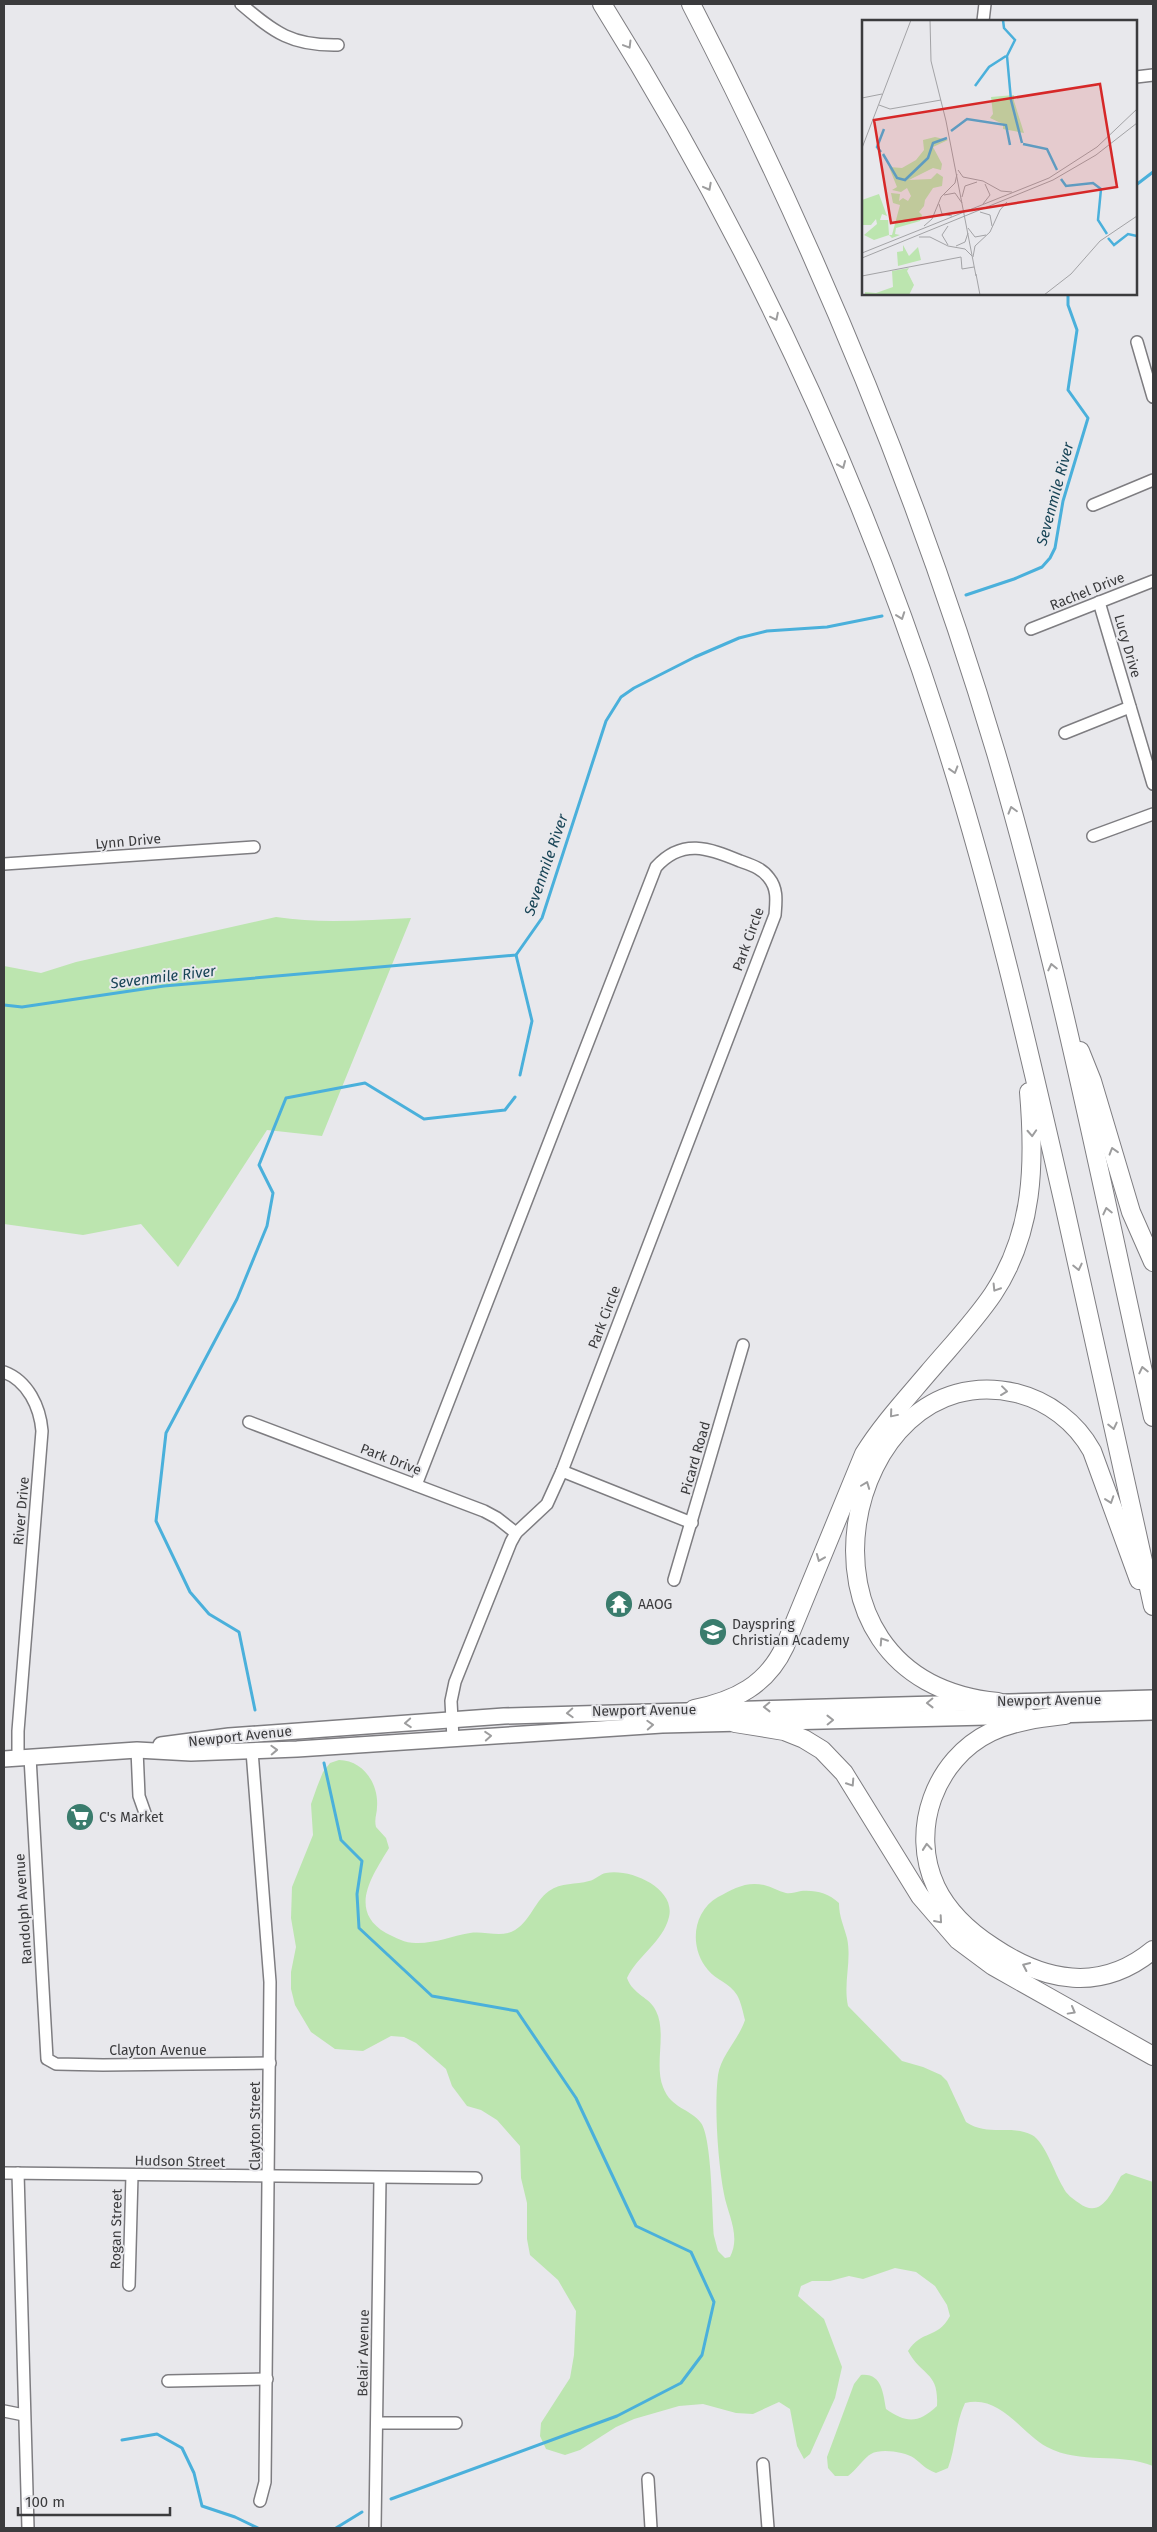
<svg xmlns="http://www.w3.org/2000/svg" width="1157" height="2532" font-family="'Fira Sans',sans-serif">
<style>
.green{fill:#bce5af}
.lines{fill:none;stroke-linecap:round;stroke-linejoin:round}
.stream{stroke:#4ab0db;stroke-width:3}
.minor-casing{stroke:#7e7d81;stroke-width:14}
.major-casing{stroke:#7e7d81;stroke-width:18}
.highway-casing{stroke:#7e7d81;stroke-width:20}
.minor{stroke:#fff;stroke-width:11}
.major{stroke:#fff;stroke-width:15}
.highway{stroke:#fff;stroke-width:18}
.oneway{stroke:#9d9d9e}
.labels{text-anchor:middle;stroke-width:4;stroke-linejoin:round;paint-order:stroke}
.street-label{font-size:14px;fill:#3b3b3d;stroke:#e8e8ec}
.poi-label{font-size:14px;fill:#3b3b3d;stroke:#e8e8ec;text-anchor:start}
.water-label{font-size:15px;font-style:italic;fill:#194557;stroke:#e8e8ec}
.inset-river{fill:none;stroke:#4ab0db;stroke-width:2.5}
.inset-road{fill:none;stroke:#a3a3a6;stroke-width:1}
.view{fill:#d62828;fill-opacity:0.15;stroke:#d62828;stroke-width:2.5}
.inset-edge{fill:none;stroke:#3b3b3d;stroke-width:2.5}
</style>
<rect width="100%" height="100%" fill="#e8e8ec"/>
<!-- green -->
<g class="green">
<path d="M276,917C320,924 367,920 411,918L322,1136L267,1130L178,1267L141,1224L83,1235L4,1224V966L41,973L76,962Z"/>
<path d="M339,1760C363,1760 379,1784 377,1807C377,1814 374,1819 376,1827L386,1838L389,1848C373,1875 347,1910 386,1933C396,1938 407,1944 418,1943C436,1943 452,1936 470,1933C482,1931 496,1936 508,1933C529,1927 533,1902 549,1891C561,1882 576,1885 589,1881C595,1880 600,1874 606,1873C630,1868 676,1888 669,1917C663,1942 638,1955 627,1978C633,1995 650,1997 656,2011C667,2033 654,2064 663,2087C671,2109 690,2108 701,2123C712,2138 712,2213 714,2236L718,2251L725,2258L730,2257C741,2236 728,2215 724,2194C718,2162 714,2107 718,2075C721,2055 739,2039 745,2020C743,2012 741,2002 737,1995C730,1983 716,1980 708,1970C689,1948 692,1912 718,1897C733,1889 746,1881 764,1885C772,1887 778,1891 786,1893C790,1894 796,1892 801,1891C816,1890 828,1893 839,1903C839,1917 844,1926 847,1938C852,1961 843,1983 848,2006L902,2061L923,2067L941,2075L947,2081L966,2122C988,2137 1011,2124 1032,2135C1045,2142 1055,2174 1063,2187C1066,2194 1073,2199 1079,2203C1101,2220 1112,2192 1121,2176L1126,2173L1153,2182V2466C1119,2452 1081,2465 1047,2447C1021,2433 1000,2394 965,2403C955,2424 956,2447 948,2468L936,2473C924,2468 923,2465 914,2458C905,2452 881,2448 871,2454C865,2457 855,2471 848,2476H835L828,2468L827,2457L854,2384L861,2375C882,2373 883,2393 886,2409C906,2423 918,2424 937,2406C939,2371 922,2377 908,2351C922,2329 937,2340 950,2316L947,2305L935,2286L916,2272L895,2268L863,2279L849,2276L830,2281H812L801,2286L798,2296L824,2319L842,2367L835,2398L810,2454L804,2459L797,2446L790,2409L779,2402L753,2414L736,2413L703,2404L679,2406L634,2419L616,2427L580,2450L565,2455L546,2449L540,2436L541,2423L570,2378L574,2355L576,2311L558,2280L530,2255L527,2239V2203L521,2178L520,2146L497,2120L481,2110L467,2106L452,2086L446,2069L416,2043L404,2037L391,2036L363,2051L335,2049L311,2032L295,2005L291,1989V1972L296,1947L291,1918L292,1887L313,1835L311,1804L317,1787L323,1772L330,1763Z"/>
</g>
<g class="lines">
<!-- stream -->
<g class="stream">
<path d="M1136,185L1153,172"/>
<path d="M966,595L1014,579L1042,567L1050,558L1055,548L1063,501L1088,418L1068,390L1077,330L1068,305V294"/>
<path d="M516,955L532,1021L520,1075"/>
<path d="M4,1005L22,1007L164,986L516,955L542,918L606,721L621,697L634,688L695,657L739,638L767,631L827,627L882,616"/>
<path d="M255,1710L239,1632L209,1614L190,1592L156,1521L166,1433L237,1299L267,1226L273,1193L259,1165L286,1098L365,1083L424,1119L505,1110L515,1097"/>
<path d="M324,1763L341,1840L362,1861L357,1894L359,1928L432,1996L517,2011L576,2098L636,2226L691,2252L714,2302L702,2355L681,2383L617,2416L391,2499"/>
<path d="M122,2440L157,2434L182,2448L194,2473L202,2506L235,2517L258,2528"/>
<path d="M336,2528L362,2512"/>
</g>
<defs>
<g id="minor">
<path d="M241,4C275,33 292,46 338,45"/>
<path d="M983,21L985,4"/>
<path d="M1136,77L1153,75"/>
<path d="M1137,342L1153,397"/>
<path d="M1093,505L1153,480"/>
<path d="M1099,602L1153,784"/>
<path d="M1031,629L1153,581"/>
<path d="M1065,733L1130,707"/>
<path d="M1093,836L1153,814"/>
<path d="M4,864L254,847"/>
<path d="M4,1372C28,1381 40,1407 42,1431L18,1731V1758"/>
<path d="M249,1422L484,1511L497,1518L516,1533"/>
<path d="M562,1471L692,1523"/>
<path d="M416,1485L656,867C682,838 709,848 740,861C751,865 762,868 769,878C778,889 776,902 775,915L562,1471L547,1504L516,1533L511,1542L455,1682L451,1701L453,1739"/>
<path d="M674,1580L743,1345"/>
<path d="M137,1750L139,1796L145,1813"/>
<path d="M252,1751L270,1982L265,2482L260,2501"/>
<path d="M30,1757L47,2059L56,2064L103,2065L270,2063"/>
<path d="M4,2173L476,2178"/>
<path d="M18,2173L28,2528"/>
<path d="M129,2285L132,2175"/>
<path d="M168,2381L267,2379"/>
<path d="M4,2411L24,2415"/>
<path d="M377,2423H456"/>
<path d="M763,2464L768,2528"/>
<path d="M648,2479L651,2528"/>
<path d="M375,2528L380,2178"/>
</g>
<g id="major">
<path d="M1055,1715L1153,1712"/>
<path d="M161,1745L229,1736L504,1716L1153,1698"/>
<path d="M4,1759L137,1750L191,1753L297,1749L662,1725L1029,1716"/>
</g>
<g id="highway">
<path d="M602,4C742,228 858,472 939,724C990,881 1027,1042 1064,1204C1093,1338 1123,1472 1153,1606"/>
<path d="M691,4C815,244 919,494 996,753C1060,971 1104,1196 1153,1417"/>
<path d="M1080,1051L1092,1081L1131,1212L1153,1262"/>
<path d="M998,1702C770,1680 844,1352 1016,1393C1048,1401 1076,1422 1092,1451L1139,1580"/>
<path d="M694,1709C735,1701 767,1685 785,1646L864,1454C882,1425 906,1399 928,1373C950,1347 974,1322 993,1294C1034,1232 1035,1163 1029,1092"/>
<path d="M1065,1715C1040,1718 1014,1721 991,1732C935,1759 909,1830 936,1887C948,1912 970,1932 993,1947C1045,1982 1101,1993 1153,1950"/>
<path d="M735,1723L784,1731L804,1739L822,1750L844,1773L920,1896L958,1940L993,1966L1153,2056"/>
</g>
</defs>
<!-- minor casing -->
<use href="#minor" class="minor-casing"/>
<!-- major casing -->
<use href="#major" class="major-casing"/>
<!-- highway casing -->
<use href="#highway" class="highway-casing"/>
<!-- minor -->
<use href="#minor" class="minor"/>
<!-- major -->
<use href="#major" class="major"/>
<!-- highway -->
<use href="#highway" class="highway"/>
</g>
<!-- one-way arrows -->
<defs><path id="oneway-chevron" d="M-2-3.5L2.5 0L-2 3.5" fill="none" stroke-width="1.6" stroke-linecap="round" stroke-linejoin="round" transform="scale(1.25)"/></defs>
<g class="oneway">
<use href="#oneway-chevron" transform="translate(628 45) rotate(59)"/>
<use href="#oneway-chevron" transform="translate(708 187) rotate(62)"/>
<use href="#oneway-chevron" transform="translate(775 317) rotate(64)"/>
<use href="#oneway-chevron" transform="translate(842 465) rotate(67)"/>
<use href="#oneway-chevron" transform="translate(901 616) rotate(70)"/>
<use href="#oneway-chevron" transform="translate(954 770) rotate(73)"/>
<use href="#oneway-chevron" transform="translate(1012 810) rotate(-106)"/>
<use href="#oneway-chevron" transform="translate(1052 967) rotate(-103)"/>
<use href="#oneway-chevron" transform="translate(1032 1133) rotate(87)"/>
<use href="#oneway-chevron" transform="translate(1113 1151) rotate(-107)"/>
<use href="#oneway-chevron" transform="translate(1107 1211) rotate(-103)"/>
<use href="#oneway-chevron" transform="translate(1078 1267) rotate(77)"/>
<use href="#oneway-chevron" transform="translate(996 1288) rotate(122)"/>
<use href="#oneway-chevron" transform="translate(1143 1370) rotate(-103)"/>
<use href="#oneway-chevron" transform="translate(1004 1391) rotate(7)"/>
<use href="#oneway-chevron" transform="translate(893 1414) rotate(130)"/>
<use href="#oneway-chevron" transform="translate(1113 1426) rotate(77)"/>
<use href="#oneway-chevron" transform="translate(866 1485) rotate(-69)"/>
<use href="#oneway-chevron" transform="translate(1110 1500) rotate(71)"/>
<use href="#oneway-chevron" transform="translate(820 1558) rotate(112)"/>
<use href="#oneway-chevron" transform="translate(883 1641) rotate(-123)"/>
<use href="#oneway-chevron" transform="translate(930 1703) rotate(179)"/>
<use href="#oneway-chevron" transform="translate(767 1707) rotate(179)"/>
<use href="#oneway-chevron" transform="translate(570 1713) rotate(177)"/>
<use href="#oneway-chevron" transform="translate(830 1720) rotate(-1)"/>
<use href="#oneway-chevron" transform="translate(408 1723) rotate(176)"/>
<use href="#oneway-chevron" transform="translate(650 1725) rotate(-3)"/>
<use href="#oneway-chevron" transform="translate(488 1736) rotate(-4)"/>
<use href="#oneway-chevron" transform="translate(274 1750) rotate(-2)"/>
<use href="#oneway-chevron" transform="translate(851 1783) rotate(57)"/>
<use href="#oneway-chevron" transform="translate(927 1847) rotate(-95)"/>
<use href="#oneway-chevron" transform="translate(939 1920) rotate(49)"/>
<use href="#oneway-chevron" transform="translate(1026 1966) rotate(-155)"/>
<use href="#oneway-chevron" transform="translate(1072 2011) rotate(29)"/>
</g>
<!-- icons -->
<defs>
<symbol id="temple-disc" viewBox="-11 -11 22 22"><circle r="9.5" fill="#3a7c6d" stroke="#e8e8ec"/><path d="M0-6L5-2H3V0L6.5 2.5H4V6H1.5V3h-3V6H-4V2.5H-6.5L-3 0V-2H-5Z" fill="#fff"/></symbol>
<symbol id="school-disc" viewBox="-11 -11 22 22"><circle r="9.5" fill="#3a7c6d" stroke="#e8e8ec"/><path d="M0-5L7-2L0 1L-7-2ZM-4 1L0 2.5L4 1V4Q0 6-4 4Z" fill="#fff"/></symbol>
<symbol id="supermarket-disc" viewBox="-11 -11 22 22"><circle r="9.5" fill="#3a7c6d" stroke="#e8e8ec"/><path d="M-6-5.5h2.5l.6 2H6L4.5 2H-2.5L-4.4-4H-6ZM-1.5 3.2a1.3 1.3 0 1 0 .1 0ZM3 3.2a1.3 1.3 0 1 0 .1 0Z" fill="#fff"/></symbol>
</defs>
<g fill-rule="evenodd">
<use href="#temple-disc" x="603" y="1588" width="32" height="32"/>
<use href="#school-disc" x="697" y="1616" width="32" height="32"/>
<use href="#supermarket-disc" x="64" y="1801" width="32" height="32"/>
</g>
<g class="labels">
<!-- street labels -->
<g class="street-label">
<text transform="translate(1087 591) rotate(-22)" y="5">Rachel Drive</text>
<text transform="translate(1128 646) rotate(74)" y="5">Lucy Drive</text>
<text transform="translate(128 841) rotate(-5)" y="5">Lynn Drive</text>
<text transform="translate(748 939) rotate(-70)" y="5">Park Circle</text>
<text transform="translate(604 1317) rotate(-69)" y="5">Park Circle</text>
<text transform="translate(695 1458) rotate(-74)" y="5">Picard Road</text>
<text transform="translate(391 1459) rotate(21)" y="5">Park Drive</text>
<text transform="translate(21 1511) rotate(-85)" y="5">River Drive</text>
<text transform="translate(1049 1700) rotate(-1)" y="5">Newport Avenue</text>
<text transform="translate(644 1710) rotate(-1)" y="5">Newport Avenue</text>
<text transform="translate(240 1736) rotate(-6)" y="5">Newport Avenue</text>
<text transform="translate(23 1909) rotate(-94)" y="5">Randolph Avenue</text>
<text x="158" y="2055">Clayton Avenue</text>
<text transform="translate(255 2126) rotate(-90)" y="5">Clayton Street</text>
<text transform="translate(180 2161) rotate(1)" y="5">Hudson Street</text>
<text transform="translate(116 2229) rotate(-89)" y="5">Rogan Street</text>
<text transform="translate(363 2353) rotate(-89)" y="5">Belair Avenue</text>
</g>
<!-- poi labels -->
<g class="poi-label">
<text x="638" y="1609">AAOG</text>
<text x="732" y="1629">Dayspring<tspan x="732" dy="16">Christian Academy</tspan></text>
<text x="99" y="1822">C's Market</text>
</g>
<!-- water labels -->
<g class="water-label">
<text transform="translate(1055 494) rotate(-75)" y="5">Sevenmile River</text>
<text transform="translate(546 865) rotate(-71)" y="5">Sevenmile River</text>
<text transform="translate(163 977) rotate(-7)" y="5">Sevenmile River</text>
</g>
</g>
<!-- overview -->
<g transform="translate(862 20)">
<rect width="275" height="275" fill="#e8e8ec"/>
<path d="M152,75V81L162,113L141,109V104L128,98L131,94L129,77ZM73,117L86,120L71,127L80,144L79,150L71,148L47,160L69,159L75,153L81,157L80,166L71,168L63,180L62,186L57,192L60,195L58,201L34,208L33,214L38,215L30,218L27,215L12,220L2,215L15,204L14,199L9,205H0V180L17,174L25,196L20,194L18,200H26L27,215H30L38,185L31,183L29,173L38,174L37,181L41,178L46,181L49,176L45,168L39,172L30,170L35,167L27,147L40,148L54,140L62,130L61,120ZM41,225L47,236L56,227L59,240L36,246L35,232L41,231ZM47,248L45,251L52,265L47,275H3V272L14,273L31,267L30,251Z" fill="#bce5af"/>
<path class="inset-river" d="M141,0L142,8L153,20L145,36L149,80L160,123M113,66L127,47L144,36M89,111L105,99L144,105L148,125M161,124L185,129L195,150M19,132L15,127L22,109M21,134L35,158L43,160L66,138L71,123L85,118M199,159L204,166L231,163L239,169L236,200L245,214M246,218L252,225L266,214L275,216"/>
<path class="inset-road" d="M68,0L69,41L84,101L114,256M0,78L20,74M17,85L28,89L79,80M0,128L49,0M96,150L101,157L121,161L139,171L150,172M82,175L93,173L100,183M100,177L103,166L115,162M77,184L80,194L90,196M121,184L128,175L123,164M118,192L128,195L130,206M62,206L70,199L79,177L93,163L95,154M106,208L113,217L124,215M57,217H68L86,226L103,229L110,236M86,225L80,215L86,206M94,226L103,222L106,213M0,233L187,158L235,127L275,89M111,237L113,226L128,212L138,190L145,182M0,238L191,160L234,135L275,103M114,254L118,275M0,256L99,237L100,249L112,247M182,275L209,254L238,221L275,196"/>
<path class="view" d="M238,64L255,167L29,203L12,100Z"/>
<rect width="275" height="275" class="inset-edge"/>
</g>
<!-- border -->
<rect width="1157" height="2532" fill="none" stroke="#3b3b3d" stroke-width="10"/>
<!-- scale -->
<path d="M18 2507v8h152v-8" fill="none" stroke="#3b3b3d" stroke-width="2.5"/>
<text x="25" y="2507" font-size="15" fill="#3b3b3d" stroke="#e8e8ec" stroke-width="4" paint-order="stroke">100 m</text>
</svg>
